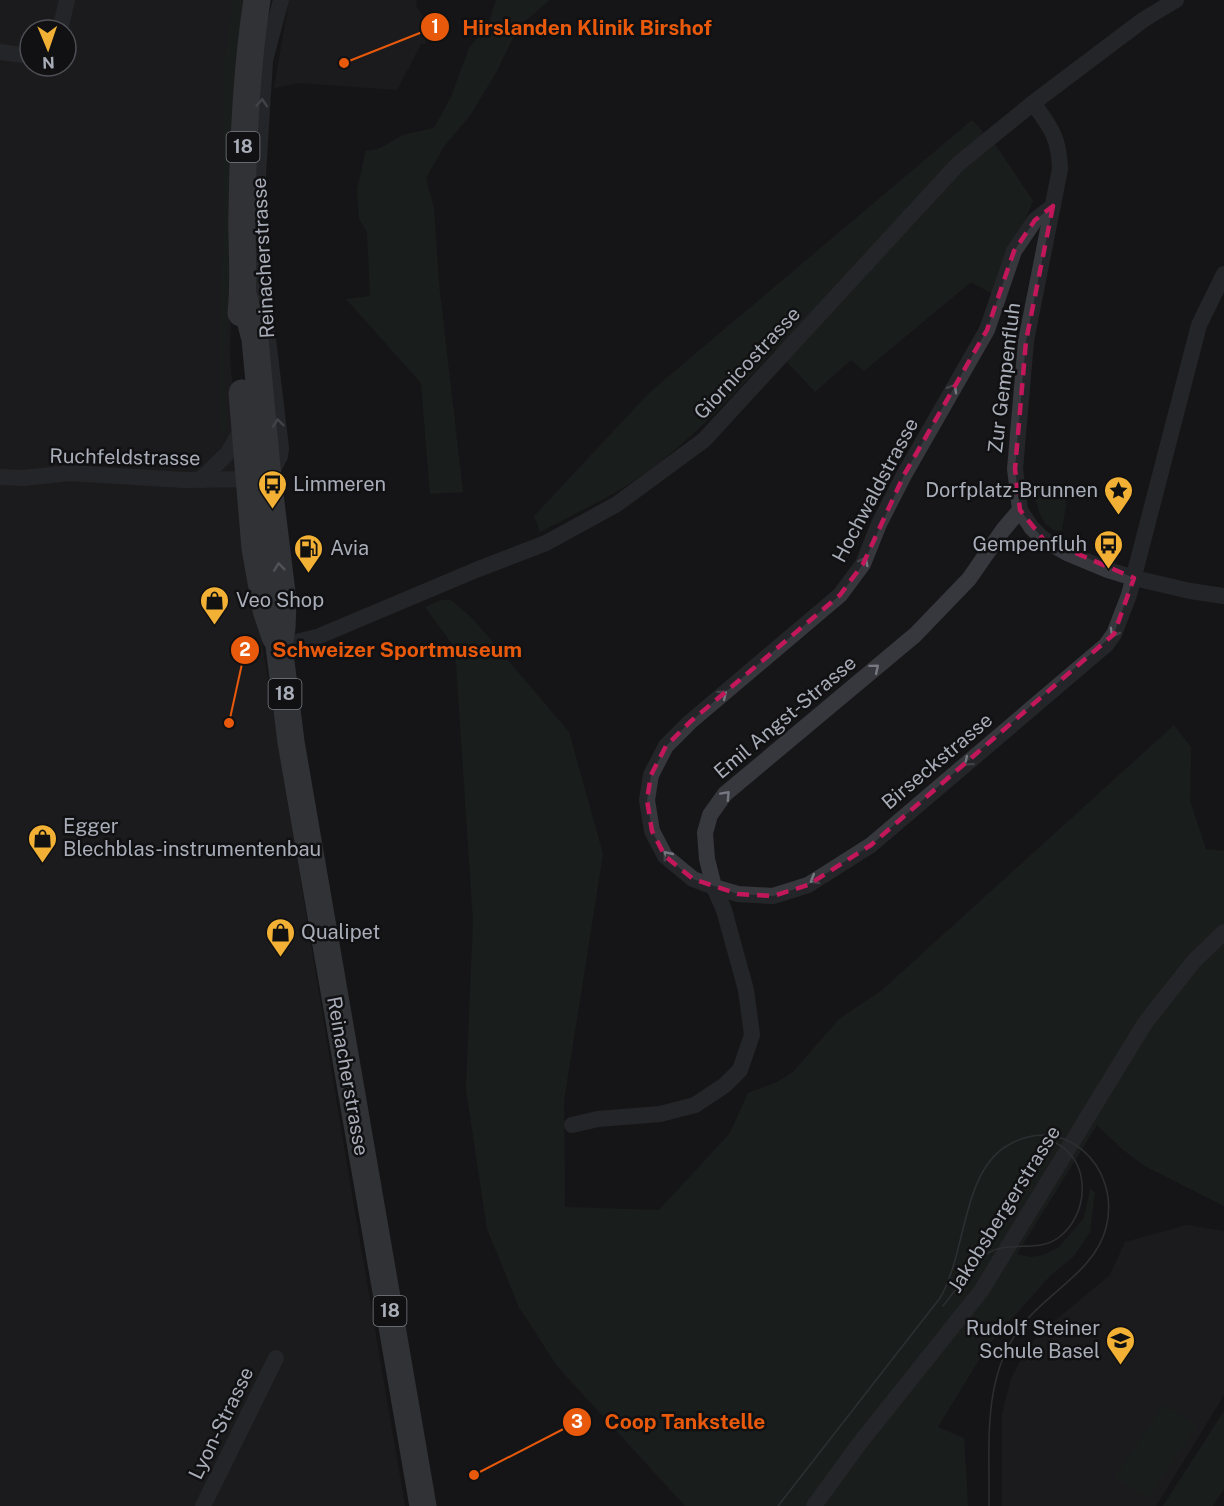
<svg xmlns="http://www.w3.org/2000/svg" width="1224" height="1506" font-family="'Public Sans',sans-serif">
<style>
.built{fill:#222225;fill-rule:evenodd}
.green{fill:#1e261f}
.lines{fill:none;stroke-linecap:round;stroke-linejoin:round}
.minor{stroke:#37383d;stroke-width:16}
.primary{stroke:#53555c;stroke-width:27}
.tram{stroke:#4a4c52;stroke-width:1.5}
.oneway{stroke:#757881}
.oneway2{stroke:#979ba6}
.marked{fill:none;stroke:#c2185b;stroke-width:4.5;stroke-dasharray:12 8;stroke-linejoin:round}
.labels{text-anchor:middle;stroke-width:5;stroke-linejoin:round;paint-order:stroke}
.shield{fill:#111113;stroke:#7b7e86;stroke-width:1.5}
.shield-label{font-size:18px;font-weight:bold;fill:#a8adb8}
.street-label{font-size:20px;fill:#a8adb8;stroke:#111113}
.poi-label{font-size:20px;fill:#a8adb8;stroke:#111113;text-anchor:start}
.leader{fill:none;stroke:#e8590c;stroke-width:2}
.callout-dot{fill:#e8590c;stroke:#111113;stroke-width:2}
.mark-label{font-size:18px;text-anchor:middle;font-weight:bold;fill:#fff}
.callout-label{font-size:21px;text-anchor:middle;font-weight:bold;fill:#e8590c;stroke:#111113;stroke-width:5;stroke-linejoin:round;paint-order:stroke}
</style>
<rect width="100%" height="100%" fill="#161618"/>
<!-- built -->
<g class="built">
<path d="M0,0H238L230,357L246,545L346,1159L405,1506H0ZM30,30H66V66H30Z"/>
<path d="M289,0H417L416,6L431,29L425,44H421L397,90L300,83L274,88Z"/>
<path d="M1187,1225L1224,1231V1395L1156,1506H1002V1414L1011,1379L1026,1350L1040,1333L1110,1275L1125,1242Z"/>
</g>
<!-- green -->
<g class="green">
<path d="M233,0H245L230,302L224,356L227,432H221L219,416L222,261L224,254L223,73Z"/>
<path d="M496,0H550L518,27L497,71L471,114L443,148L426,178L434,209L439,284L463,492L430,494L421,383L346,299L370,296L367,232L359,219L357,189L366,151L378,149L403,135L434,128L451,97L469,48L488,26Z"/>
<path d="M972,120L997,147L1033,201L994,295L971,282L864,371L851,360L815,392L775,349C728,401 681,452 621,489C595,504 567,518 540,532L534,516L650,392Z"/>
<path d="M1053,485L1065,490L1066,505L1062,530L1056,531C1040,524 1037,506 1034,490L1041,488H1050Z"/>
<path d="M441,600H451L473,619L569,732L603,854L564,1101L565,1207L659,1210L730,1133L748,1093L777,1082L793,1072L839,1019L881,991L1174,725L1191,747L1190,801L1206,849L1224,851V1206L1143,1165L1122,1149L1097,1125L1017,1254L1030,1257L1043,1255L1058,1248L1084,1218L1090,1189L1095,1192L1090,1232L1074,1256L1051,1275L988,1345L938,1427L964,1438L968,1506H685L557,1366L519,1307L487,1229L466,1089L473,921L455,648L425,607Z"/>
<path d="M1164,1404L1197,1426L1148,1499L1115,1477Z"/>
<path d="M1224,1411V1489L1213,1506H1163Z"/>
</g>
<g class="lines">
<!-- minor -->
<g class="minor">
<path d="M60,30L67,0"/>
<path d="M0,52L30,56"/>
<path d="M1033,103C1051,128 1059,137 1060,169L1026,341L1015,469L1020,510L1031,527L1043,539L1067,553L1108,570L1134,578L1190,591L1224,596"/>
<path d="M1053,206L1035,220L1014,251L987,330L904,475L879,524L863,564L840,595L690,722L666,746L651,775L647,800L652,831L665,856L693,879L714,887L738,894L773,896L808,885L871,845L1106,645L1114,634L1129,595L1199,325L1224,274"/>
<path d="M270,475L280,456L281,448L264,306L258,233V175L265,60L281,0"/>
<path d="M0,477L23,478L70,473L184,480L249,479"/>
<path d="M200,480L228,453L244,425"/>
<path d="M279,646L317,637L476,570L546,543L617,504L704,440L958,164L1033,103L1143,20L1176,0"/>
<path d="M572,1125L598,1119L660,1114L695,1105L725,1085L740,1070L752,1035L746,990L724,910L714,887L707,859L705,833L710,815L725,794L915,635L969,579L1003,530L1020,510"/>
<path d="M203,1506L276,1358"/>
<path d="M814,1506L859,1444L981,1291L1145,1023L1194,961L1224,932"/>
</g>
<!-- primary -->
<g class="primary">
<path d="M243,294L255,339L268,478L283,601L282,628L279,646L291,742L423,1506"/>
<path d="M241,313C245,279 241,245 242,212C243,141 246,70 257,0"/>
<path d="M242,393L255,548L266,610L275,637"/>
</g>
<!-- tram -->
<g class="tram">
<path d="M943,1306C954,1293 974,1262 988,1253C1010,1240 1037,1253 1058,1238C1090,1215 1092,1159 1054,1142"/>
<path d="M778,1506L940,1298C966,1254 962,1175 1005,1147C1062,1110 1122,1166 1106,1228C1095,1270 1050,1291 1024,1323C981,1374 990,1444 989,1506"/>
</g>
</g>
<!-- one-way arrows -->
<defs><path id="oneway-chevron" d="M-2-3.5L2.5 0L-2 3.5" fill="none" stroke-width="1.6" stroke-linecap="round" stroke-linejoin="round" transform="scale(1.5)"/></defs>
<g class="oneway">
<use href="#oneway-chevron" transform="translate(262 103) rotate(-86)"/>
<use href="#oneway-chevron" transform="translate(953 388) rotate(-60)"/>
<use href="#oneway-chevron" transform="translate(278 423) rotate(-97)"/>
<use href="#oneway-chevron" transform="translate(864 561) rotate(-63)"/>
<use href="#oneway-chevron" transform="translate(1114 633) rotate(119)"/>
<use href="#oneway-chevron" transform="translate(875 668) rotate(-40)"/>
<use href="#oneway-chevron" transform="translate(723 694) rotate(-40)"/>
<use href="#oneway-chevron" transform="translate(968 762) rotate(140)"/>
<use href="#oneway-chevron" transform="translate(726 795) rotate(-47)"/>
<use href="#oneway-chevron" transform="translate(667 855) rotate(-129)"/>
<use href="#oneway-chevron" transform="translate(814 880) rotate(149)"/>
</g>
<use class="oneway2" href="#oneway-chevron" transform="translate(279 567) rotate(-96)"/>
<!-- marked area -->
<path d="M0 0H1224V1506H0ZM1053,206L1026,341L1015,469L1020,510L1043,539L1134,578L1114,634L871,845L808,885L773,896L738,894L693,879L665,856L652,831L647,800L651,775L666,746L690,722L840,595L863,564L904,475L987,330L1014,251L1035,220Z" fill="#161618" fill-opacity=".55" fill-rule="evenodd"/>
<path class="marked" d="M1053,206L1026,341L1015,469L1020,510L1043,539L1134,578L1114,634L871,845L808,885L773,896L738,894L693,879L665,856L652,831L647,800L651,775L666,746L690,722L840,595L863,564L904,475L987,330L1014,251L1035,220Z"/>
<!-- icons -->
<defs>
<symbol id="bus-pin" viewBox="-11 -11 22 30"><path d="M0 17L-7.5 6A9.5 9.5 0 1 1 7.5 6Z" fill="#f2b134" stroke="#111113"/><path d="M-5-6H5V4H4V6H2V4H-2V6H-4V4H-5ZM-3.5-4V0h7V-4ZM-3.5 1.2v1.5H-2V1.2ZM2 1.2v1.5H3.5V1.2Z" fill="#111"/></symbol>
<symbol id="sight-pin" viewBox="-11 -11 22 30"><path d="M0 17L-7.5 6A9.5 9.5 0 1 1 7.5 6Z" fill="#f2b134" stroke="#111113"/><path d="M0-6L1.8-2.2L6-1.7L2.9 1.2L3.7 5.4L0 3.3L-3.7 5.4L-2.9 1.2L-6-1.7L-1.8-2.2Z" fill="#111"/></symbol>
<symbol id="fuel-pin" viewBox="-11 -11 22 30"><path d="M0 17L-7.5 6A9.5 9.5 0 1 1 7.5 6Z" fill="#f2b134" stroke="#111113"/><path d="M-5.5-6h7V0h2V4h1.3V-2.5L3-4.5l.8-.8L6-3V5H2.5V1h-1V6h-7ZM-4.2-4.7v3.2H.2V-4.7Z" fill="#111"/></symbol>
<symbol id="shop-pin" viewBox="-11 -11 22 30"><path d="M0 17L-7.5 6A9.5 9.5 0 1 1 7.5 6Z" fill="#f2b134" stroke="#111113"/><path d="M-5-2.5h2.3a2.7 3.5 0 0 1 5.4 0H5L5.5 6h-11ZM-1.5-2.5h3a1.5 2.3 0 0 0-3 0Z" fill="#111"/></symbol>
<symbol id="school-pin" viewBox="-11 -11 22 30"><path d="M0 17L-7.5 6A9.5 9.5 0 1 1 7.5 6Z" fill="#f2b134" stroke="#111113"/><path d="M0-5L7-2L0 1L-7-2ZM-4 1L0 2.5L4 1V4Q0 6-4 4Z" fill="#111"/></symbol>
</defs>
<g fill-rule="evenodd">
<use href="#bus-pin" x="256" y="468" width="33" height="45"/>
<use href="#sight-pin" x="1102" y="474" width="33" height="45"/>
<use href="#bus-pin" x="1092" y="528" width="33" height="45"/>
<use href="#fuel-pin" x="292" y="532" width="33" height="45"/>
<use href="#shop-pin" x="198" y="584" width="33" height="45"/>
<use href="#shop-pin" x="26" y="822" width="33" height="45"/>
<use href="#shop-pin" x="264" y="916" width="33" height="45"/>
<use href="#school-pin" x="1104" y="1324" width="33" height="45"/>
</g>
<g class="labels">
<!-- shield labels -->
<g class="shield">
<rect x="226.5" y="132" width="33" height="30" rx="4.5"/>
<rect x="268.5" y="679" width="33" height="30" rx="4.5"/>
<rect x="373.5" y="1296" width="33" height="30" rx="4.5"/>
</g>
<g class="shield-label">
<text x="243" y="153">18</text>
<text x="285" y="700">18</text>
<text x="390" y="1317">18</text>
</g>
<!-- street labels -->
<g class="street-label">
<text transform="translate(263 258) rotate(-93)" y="7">Reinacherstrasse</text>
<text transform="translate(747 363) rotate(-47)" y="7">Giornicostrasse</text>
<text transform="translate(1004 378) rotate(-83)" y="7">Zur Gempenfluh</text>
<text transform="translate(125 457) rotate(1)" y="7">Ruchfeldstrasse</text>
<text transform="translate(875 490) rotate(-62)" y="7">Hochwaldstrasse</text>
<text transform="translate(785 717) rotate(-40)" y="7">Emil Angst-Strasse</text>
<text transform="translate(937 761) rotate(-40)" y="7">Birseckstrasse</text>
<text transform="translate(348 1076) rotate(80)" y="7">Reinacherstrasse</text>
<text transform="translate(1004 1209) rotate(-58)" y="7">Jakobsbergerstrasse</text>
<text transform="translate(221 1423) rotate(-64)" y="7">Lyon-Strasse</text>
</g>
<!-- poi labels -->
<g class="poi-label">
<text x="293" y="491">Limmeren</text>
<text x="1098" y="497" text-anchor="end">Dorfplatz-Brunnen</text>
<text x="1087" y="551" text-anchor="end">Gempenfluh</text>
<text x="330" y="555">Avia</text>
<text x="236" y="607">Veo Shop</text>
<text x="63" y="833">Egger<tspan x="63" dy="23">Blechblas-instrumentenbau</tspan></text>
<text x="301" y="939">Qualipet</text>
<text x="1100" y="1335" text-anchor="end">Rudolf Steiner<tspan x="1100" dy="23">Schule Basel</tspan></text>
</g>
</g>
<!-- callouts -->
<path class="leader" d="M344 63L435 27M229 723L245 650M474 1475L577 1422"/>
<g class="callout-dot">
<circle cx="344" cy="63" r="6"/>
<circle cx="229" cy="723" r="6"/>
<circle cx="474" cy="1475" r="6"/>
<circle cx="435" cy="27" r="15"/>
<circle cx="245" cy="650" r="15"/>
<circle cx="577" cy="1422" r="15"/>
</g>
<g class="mark-label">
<text x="435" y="33">1</text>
<text x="245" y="656">2</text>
<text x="577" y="1428">3</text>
</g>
<g class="callout-label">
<text x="587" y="35">Hirslanden Klinik Birshof</text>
<text x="397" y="657">Schweizer Sportmuseum</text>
<text x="685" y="1429">Coop Tankstelle</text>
</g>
<!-- north arrow -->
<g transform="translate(48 48) rotate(178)"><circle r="28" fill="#111113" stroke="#4d4f55" stroke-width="1.5"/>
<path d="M0-4.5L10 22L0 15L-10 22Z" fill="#f2b134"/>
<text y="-9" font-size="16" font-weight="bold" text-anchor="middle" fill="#a8adb8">N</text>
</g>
</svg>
